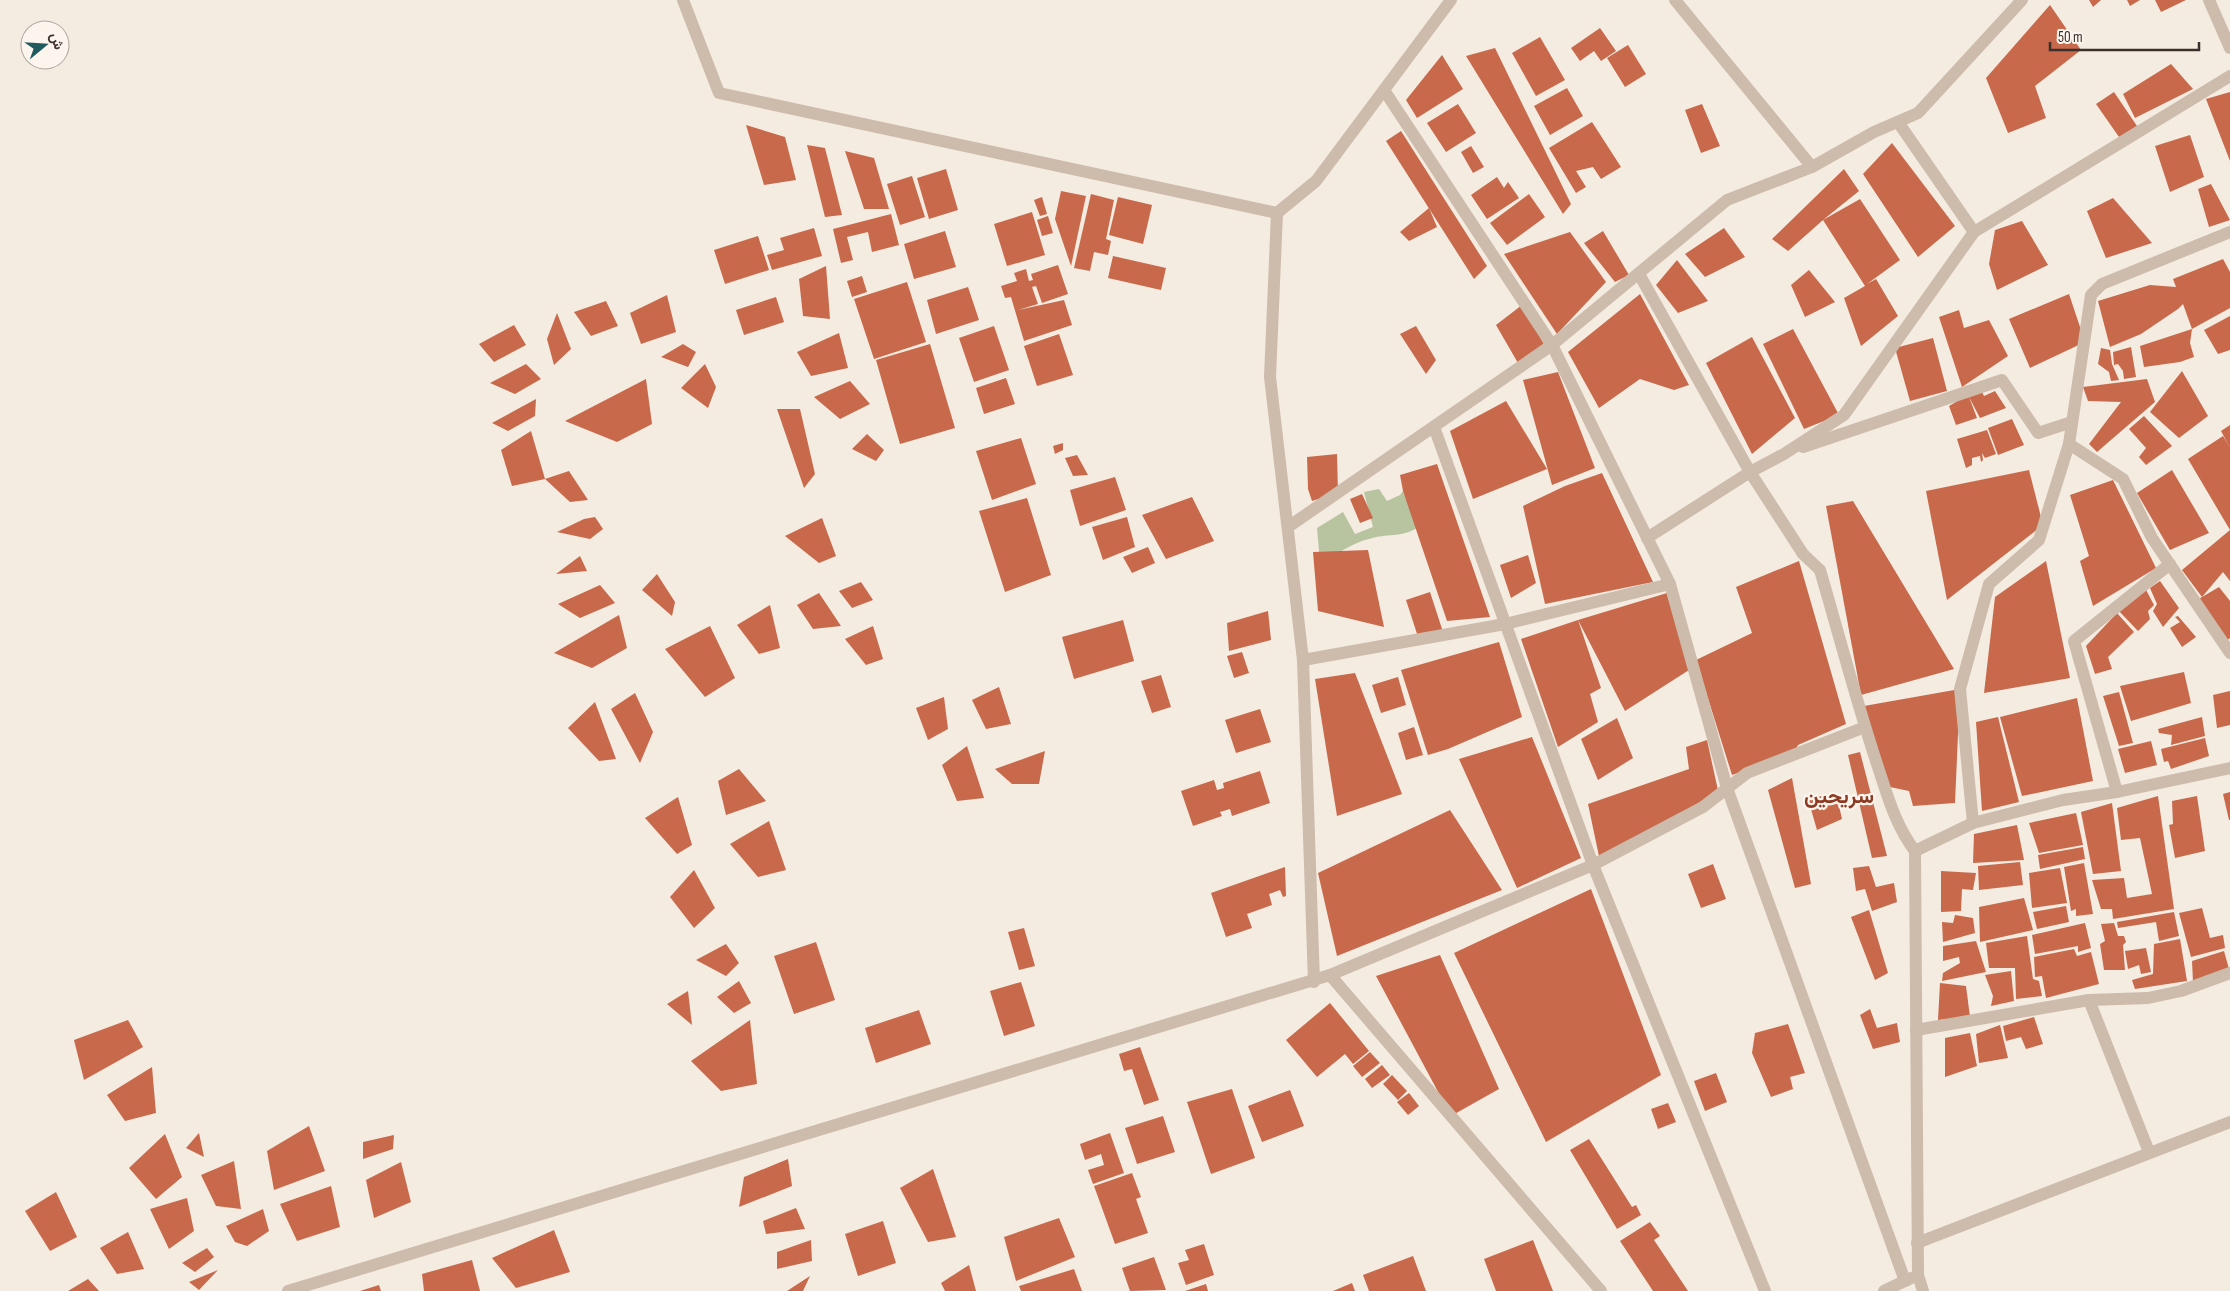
<svg xmlns="http://www.w3.org/2000/svg" width="2230" height="1291" font-family="'Sofia Sans Condensed',Vazirmatn,sans-serif">
<style>
.green{fill:#b8c4a0}
.building{fill:#c8694b}
.lines{fill:none;stroke-linecap:round;stroke-linejoin:round}
.minor{stroke:#cdbbac;stroke-width:12}
.labels{text-anchor:middle;stroke-width:4.5;stroke-linejoin:round;paint-order:stroke}
.district-label{font-size:21px;font-weight:bold;fill:#8c3b22;stroke:#fbf5ee}
</style>
<rect width="100%" height="100%" fill="#f4ebe1"/>
<!-- green -->
<path class="green" d="M1379,489L1387,501L1400,495L1403,491L1417,528C1401,538 1387,533 1369,539C1352,543 1336,555 1320,562L1317,528L1343,512L1355,534L1373,527L1364,492Z"/>
<!-- building -->
<g class="building">
<path d="M2089,0H2101L2093,7Z"/>
<path d="M2127,0H2140L2130,6Z"/>
<path d="M2155,0H2186L2161,12Z"/>
<path d="M2050,5L2081,50L2035,86L2046,118L2008,133L1986,78Z"/>
<path d="M1600,28L1616,51L1601,61L1594,51L1580,61L1571,48Z"/>
<path d="M1540,37L1565,80L1536,96L1512,53Z"/>
<path d="M1628,45L1646,74L1625,87L1607,58Z"/>
<path d="M1495,48L1571,204L1563,214L1466,56Z"/>
<path d="M1442,55L1463,89L1417,118L1406,100Z"/>
<path d="M2171,64L2193,89L2135,118L2123,94Z"/>
<path d="M1567,88L1583,116L1550,135L1534,106Z"/>
<path d="M2114,92L2137,126L2119,137L2096,104Z"/>
<path d="M2230,92V161L2206,99Z"/>
<path d="M1458,104L1476,133L1446,152L1427,123Z"/>
<path d="M1702,104L1720,146L1701,153L1685,110Z"/>
<path d="M1592,122L1621,167L1601,179L1593,167L1576,171L1586,187L1576,193L1549,148Z"/>
<path d="M746,125L785,137L796,180L764,185Z"/>
<path d="M1401,131L1487,266L1474,279L1386,141Z"/>
<path d="M2190,135L2204,177L2170,192L2155,146Z"/>
<path d="M1892,143L1955,226L1918,257L1863,174Z"/>
<path d="M807,145L825,148L842,215L825,217Z"/>
<path d="M1471,146L1484,167L1473,173L1461,152Z"/>
<path d="M845,151L874,158L889,209H864Z"/>
<path d="M946,169L958,210L929,219L917,178Z"/>
<path d="M1844,169L1859,191L1823,220L1860,199L1900,260L1867,284L1876,279L1898,316L1861,346L1844,298L1865,286L1823,220L1788,251L1772,239Z"/>
<path d="M912,176L925,217L900,225L887,184Z"/>
<path d="M1497,177L1504,188L1508,182L1519,198L1487,219L1471,195Z"/>
<path d="M2211,184L2230,220L2209,227L2198,189Z"/>
<path d="M1061,191L1086,196L1071,266L1055,219Z"/>
<path d="M1091,194L1114,200L1106,239L1111,241L1108,255L1094,252L1090,271L1074,268Z"/>
<path d="M1529,194L1545,217L1507,245L1490,223Z"/>
<path d="M1042,197L1047,214L1040,216L1034,200Z"/>
<path d="M1118,197L1152,205L1143,244L1109,235Z"/>
<path d="M2113,198L2152,243L2106,258L2087,211Z"/>
<path d="M1429,208L1437,227L1409,241L1400,232Z"/>
<path d="M1032,212L1045,255L1007,266L994,224Z"/>
<path d="M891,214L899,245L872,252L868,232L847,237L853,260L841,263L833,229Z"/>
<path d="M1048,216L1053,233L1042,236L1037,220Z"/>
<path d="M2022,221L2048,265L1997,290L1989,264L1995,230Z"/>
<path d="M814,228L822,256L772,270L767,255L784,250L780,238Z"/>
<path d="M1724,228L1745,257L1705,277L1685,254Z"/>
<path d="M945,231L956,267L914,279L904,244Z"/>
<path d="M1603,231L1629,275L1615,282L1584,243Z"/>
<path d="M1570,232L1606,282L1557,334L1504,254Z"/>
<path d="M758,236L769,270L725,284L714,250Z"/>
<path d="M1113,256L1166,268L1161,290L1108,278Z"/>
<path d="M2223,259L2230,272V308L2192,329L2190,343L2194,357L2180,362L2144,367L2140,346L2192,329L2183,304L2178,309L2141,334L2110,347L2098,301L2150,285L2176,287L2173,279Z"/>
<path d="M1677,260L1708,301L1678,313L1656,285Z"/>
<path d="M1058,265L1068,294L1042,303L1036,286L1032,287L1038,304L1018,310L1064,300L1072,325L1024,341L1011,297L1005,298L1001,286L1017,281L1014,273L1026,269L1029,281L1033,280L1031,274Z"/>
<path d="M826,266L830,319L803,316L799,279Z"/>
<path d="M1809,270L1835,302L1805,317L1791,285Z"/>
<path d="M862,276L867,292L852,297L847,281Z"/>
<path d="M907,282L926,342L874,359L854,299Z"/>
<path d="M968,287L979,320L936,334L927,300Z"/>
<path d="M1640,294L1689,385L1674,390L1640,379L1599,408L1568,352Z"/>
<path d="M2069,294L2085,342L2030,368L2009,319Z"/>
<path d="M667,295L676,332L641,344L630,313Z"/>
<path d="M776,297L784,322L744,335L736,310Z"/>
<path d="M606,301L618,326L591,336L574,312Z"/>
<path d="M1522,305L1545,346L1518,363L1496,325Z"/>
<path d="M1959,310L1964,328L1989,320L2008,356L1962,387L1939,317Z"/>
<path d="M557,313L571,349L554,365L547,339Z"/>
<path d="M2230,316V350L2218,354L2204,330Z"/>
<path d="M514,325L526,345L494,362L479,344Z"/>
<path d="M994,326L1009,370L974,382L959,338Z"/>
<path d="M1416,326L1436,360L1426,374L1400,334Z"/>
<path d="M1793,329L1839,415L1804,429L1763,344Z"/>
<path d="M839,333L848,368L811,376L797,352Z"/>
<path d="M1059,334L1073,375L1037,386L1024,346Z"/>
<path d="M1752,337L1795,418L1752,454L1706,363Z"/>
<path d="M1933,338L1947,391L1910,401L1895,348Z"/>
<path d="M683,344L696,352L688,367L661,357Z"/>
<path d="M930,344L955,428L900,444L876,360Z"/>
<path d="M2131,347L2136,377L2124,379L2123,371L2118,364L2114,365L2113,352Z"/>
<path d="M2101,348L2110,350L2112,364L2119,380L2111,381L2109,372L2098,364Z"/>
<path d="M526,364L541,379L515,394L490,383Z"/>
<path d="M705,364L716,387L708,408L681,388Z"/>
<path d="M2182,371L2208,416L2179,438L2150,412Z"/>
<path d="M1558,372L1595,468L1552,485L1523,380Z"/>
<path d="M1006,378L1015,404L984,414L976,388Z"/>
<path d="M646,379L652,424L617,442L565,421Z"/>
<path d="M2147,379L2155,402L2097,452L2089,444L2121,402L2088,401L2083,387Z"/>
<path d="M850,381L870,404L840,419L814,397Z"/>
<path d="M1981,390L1984,396L1995,391L2006,408L1980,418L1969,397L1977,418L1956,425L1949,406L1968,395Z"/>
<path d="M536,399L535,416L508,431L492,423Z"/>
<path d="M1506,401L1547,469L1473,499L1450,431Z"/>
<path d="M777,409H800L815,474L804,488Z"/>
<path d="M2144,416L2172,446L2146,465L2139,457L2146,448L2129,429Z"/>
<path d="M2012,419L2024,445L1998,455L1988,428Z"/>
<path d="M2230,425V581L2223,572L2202,597L2219,587L2230,601V638L2223,644L2195,601L2202,597L2182,570L2230,530L2188,459L2223,436L2229,446L2221,431Z"/>
<path d="M1987,430L1996,454L1985,458L1982,453L1983,460L1981,462L1980,456L1972,458V465L1966,468L1957,439Z"/>
<path d="M531,431L545,479L512,486L501,450Z"/>
<path d="M867,434L884,450L876,461L852,449Z"/>
<path d="M1021,438L1036,484L992,500L976,451Z"/>
<path d="M1063,443V450L1055,454L1053,446Z"/>
<path d="M1337,454L1338,493L1312,501L1308,489L1307,457Z"/>
<path d="M1077,455L1088,475L1073,476L1065,458Z"/>
<path d="M1437,464L1490,617L1447,621L1403,491L1400,475Z"/>
<path d="M2029,470L2043,525L1947,600L1926,491Z"/>
<path d="M2172,470L2209,533L2170,550L2137,493Z"/>
<path d="M569,471L588,500L570,502L545,479Z"/>
<path d="M1602,473L1653,582L1545,604L1523,506L1565,486Z"/>
<path d="M1115,477L1126,510L1080,526L1070,490Z"/>
<path d="M2113,480L2156,568L2093,606L2080,561L2089,556L2070,495Z"/>
<path d="M1362,494L1373,518L1360,523L1350,499Z"/>
<path d="M1192,497L1214,541L1166,559L1142,515Z"/>
<path d="M1027,498L1051,575L1005,592L979,511Z"/>
<path d="M1853,501L1954,669L1861,695L1826,506Z"/>
<path d="M595,517L603,529L590,539L557,532L584,519Z"/>
<path d="M1127,517L1135,547L1103,560L1092,527Z"/>
<path d="M822,518L836,556L819,563L785,536Z"/>
<path d="M1148,547L1155,563L1132,573L1123,557Z"/>
<path d="M1368,550L1384,627L1318,611L1313,552Z"/>
<path d="M1528,555L1536,583L1511,598L1500,565Z"/>
<path d="M580,556L587,571L556,574Z"/>
<path d="M1799,561L1846,724L1798,745L1794,753L1732,775L1696,660L1752,633L1736,587Z"/>
<path d="M2046,561L2070,678L1984,693L1995,597Z"/>
<path d="M657,574L675,602L672,616L642,590Z"/>
<path d="M2160,581L2179,608L2163,627L2153,611L2157,604L2150,588Z"/>
<path d="M861,582L873,600L852,608L839,591Z"/>
<path d="M600,585L615,603L580,618L558,604Z"/>
<path d="M2145,588L2154,605L2148,611L2150,619L2138,631L2118,610Z"/>
<path d="M1430,592L1444,635L1420,643L1406,600Z"/>
<path d="M819,593L841,626L813,629L797,605Z"/>
<path d="M1667,593L1689,670L1625,711L1578,620L1601,688L1590,694L1598,722L1558,747L1521,639L1578,620Z"/>
<path d="M770,605L780,648L759,654L737,625Z"/>
<path d="M1268,611L1271,640L1229,651L1227,623Z"/>
<path d="M2117,613L2134,632L2108,657L2112,669L2095,674L2086,646Z"/>
<path d="M619,615L627,648L592,668L554,653Z"/>
<path d="M2178,616L2196,637L2182,647L2170,628L2180,622L2175,617Z"/>
<path d="M1123,620L1134,661L1074,679L1062,637Z"/>
<path d="M710,626L735,678L705,697L665,649Z"/>
<path d="M873,626L883,659L866,665L845,639Z"/>
<path d="M1499,642L1522,717L1448,749L1428,755L1401,670Z"/>
<path d="M1242,652L1249,673L1234,678L1227,656Z"/>
<path d="M2184,672L2191,703L2131,721L2120,686Z"/>
<path d="M1355,673L1402,794L1337,816L1315,679Z"/>
<path d="M1161,675L1171,707L1152,713L1141,681Z"/>
<path d="M1398,677L1406,705L1381,713L1372,685Z"/>
<path d="M999,687L1011,724L986,729L972,700Z"/>
<path d="M1960,689L1955,803L1913,806L1909,791L1885,786L1864,706Z"/>
<path d="M2230,691V725L2217,728L2213,695Z"/>
<path d="M2119,692L2133,743L2119,746L2103,696Z"/>
<path d="M635,693L653,732L640,763L611,709Z"/>
<path d="M944,697L948,729L928,740L916,708Z"/>
<path d="M2077,698L2093,781L2022,796L2000,717Z"/>
<path d="M595,702L616,759L599,761L568,728Z"/>
<path d="M1260,709L1271,742L1236,753L1225,720Z"/>
<path d="M1998,717L2019,802L1982,811L1976,722Z"/>
<path d="M2202,717L2205,736L2171,745L2172,735L2159,733L2158,729Z"/>
<path d="M1617,718L1633,758L1598,780L1581,739Z"/>
<path d="M1414,727L1423,755L1406,760L1398,733Z"/>
<path d="M1532,737L1581,858L1517,888L1459,759Z"/>
<path d="M2205,738L2209,756L2171,769L2168,761L2164,762L2161,749Z"/>
<path d="M1707,740L1719,795L1600,861L1588,804L1689,769L1686,747Z"/>
<path d="M2151,741L2157,765L2125,773L2118,749Z"/>
<path d="M967,746L984,798L957,801L942,765Z"/>
<path d="M1045,751L1039,784H1012L995,769Z"/>
<path d="M1860,752L1887,856L1872,858L1848,755Z"/>
<path d="M739,769L766,801L726,815L718,781Z"/>
<path d="M1260,771L1270,803L1232,816L1230,809L1220,812L1222,816L1193,826L1181,791L1214,780L1217,790L1224,788L1223,783Z"/>
<path d="M1792,778L1811,884L1795,888L1768,790Z"/>
<path d="M2230,792V820H2229L2223,794Z"/>
<path d="M1836,793L1842,819L1817,830L1808,799Z"/>
<path d="M2158,796L2174,909L2113,919L2112,909H2101L2092,880L2124,878L2127,898L2152,894L2140,838L2121,840L2117,808Z"/>
<path d="M2197,796L2205,851L2175,858L2169,825L2173,824L2172,801Z"/>
<path d="M678,797L692,845L677,854L645,818Z"/>
<path d="M2112,803L2121,871L2093,874L2081,812Z"/>
<path d="M1450,810L1502,890L1337,956L1318,873Z"/>
<path d="M2076,813L2083,845L2039,853L2029,823Z"/>
<path d="M769,821L786,870L758,877L730,844Z"/>
<path d="M2017,825L2024,860L1973,863L1974,834Z"/>
<path d="M2083,847L2085,859L2040,869L2038,855Z"/>
<path d="M2020,862L2023,885L1979,890L1978,866Z"/>
<path d="M2084,863L2093,914L2076,916V909L2071,911L2064,867Z"/>
<path d="M1713,864L1726,899L1701,908L1688,874Z"/>
<path d="M1869,866L1876,887L1894,883L1897,902L1872,911L1865,889L1856,891L1853,868Z"/>
<path d="M1285,867L1286,896L1283,897L1280,890L1269,894L1272,905L1247,914L1252,928L1226,937L1211,893Z"/>
<path d="M2060,868L2067,903L2032,908L2029,873Z"/>
<path d="M694,870L715,908L694,928L670,897Z"/>
<path d="M1941,871L1976,873L1973,890L1962,889L1961,911L1941,912Z"/>
<path d="M1591,889L1661,1075L1546,1142L1454,953Z"/>
<path d="M2024,898L2033,930L1980,942L1979,907Z"/>
<path d="M2066,906L2069,922L2037,929L2033,912Z"/>
<path d="M2202,908L2210,938L2223,935L2225,948L2191,957L2179,913Z"/>
<path d="M1869,910L1888,973L1875,980L1851,917Z"/>
<path d="M2174,912L2179,936L2159,941L2156,922L2118,928L2117,922Z"/>
<path d="M1955,915L1973,918L1975,933L1943,942L1942,922L1953,923Z"/>
<path d="M2085,923L2091,948L2078,952V946L2035,954L2032,935Z"/>
<path d="M2114,923L2118,936H2124L2126,942L2123,945L2125,970H2104L2100,944L2105,941L2101,924Z"/>
<path d="M1024,928L1035,966L1019,970L1008,932Z"/>
<path d="M2027,936L2033,979L2039,981L2042,996L2016,999L2015,968H1989L1986,943Z"/>
<path d="M2180,939L2187,981L2135,989L2132,980L2153,974L2154,944Z"/>
<path d="M1976,941L1986,972L1942,981L1943,973L1960,963L1959,957L1943,961V946Z"/>
<path d="M816,942L835,1000L794,1014L774,956Z"/>
<path d="M726,944L739,963L726,976L696,960Z"/>
<path d="M2146,948L2151,972L2141,974L2139,965L2128,969L2125,951Z"/>
<path d="M2074,949L2077,956L2091,952L2099,984L2046,998L2042,976L2035,977L2034,957Z"/>
<path d="M2224,951L2229,969L2193,982L2192,961Z"/>
<path d="M1440,955L1499,1089L1451,1116L1376,976Z"/>
<path d="M2011,971L2014,1001L1991,1006L1993,996L1985,975Z"/>
<path d="M739,981L751,1003L734,1013L717,997Z"/>
<path d="M1021,982L1035,1026L1004,1036L990,991Z"/>
<path d="M1940,983L1966,986L1970,1017L1938,1020Z"/>
<path d="M688,991L692,1025L667,1004Z"/>
<path d="M1330,1003L1369,1051L1353,1064L1345,1054L1317,1077L1286,1040Z"/>
<path d="M1870,1009L1877,1028L1897,1023L1900,1042L1873,1049L1860,1015Z"/>
<path d="M919,1010L931,1044L876,1063L865,1028Z"/>
<path d="M2034,1017L2043,1044L2026,1049L2021,1037L2006,1041L2003,1026Z"/>
<path d="M128,1020L143,1047L84,1080L74,1040Z"/>
<path d="M750,1020L757,1084L721,1091L691,1061Z"/>
<path d="M1788,1024L1805,1073L1790,1077L1793,1089L1771,1097L1752,1053L1755,1033Z"/>
<path d="M2000,1025L2008,1058L1979,1063L1976,1034Z"/>
<path d="M1970,1033L1977,1066L1945,1077V1038Z"/>
<path d="M1140,1047L1159,1100L1144,1105L1132,1069L1124,1071L1119,1054Z"/>
<path d="M1370,1052L1380,1063L1362,1077L1353,1066Z"/>
<path d="M1382,1065L1390,1075L1372,1088L1365,1079Z"/>
<path d="M152,1067L156,1113L125,1121L107,1095Z"/>
<path d="M1716,1073L1727,1102L1705,1111L1694,1081Z"/>
<path d="M1392,1075L1407,1091L1398,1100L1383,1084Z"/>
<path d="M1232,1089L1255,1158L1211,1174L1187,1102Z"/>
<path d="M1290,1090L1304,1126L1262,1142L1248,1106Z"/>
<path d="M1409,1093L1419,1106L1408,1115L1397,1102Z"/>
<path d="M1668,1103L1676,1122L1658,1129L1651,1109Z"/>
<path d="M1163,1116L1175,1152L1137,1164L1125,1128Z"/>
<path d="M309,1126L325,1171L274,1190L267,1151Z"/>
<path d="M199,1133L204,1157L186,1148Z"/>
<path d="M1110,1133L1124,1173L1093,1184L1088,1170L1104,1165L1101,1154L1085,1160L1080,1144Z"/>
<path d="M165,1134L182,1177L156,1199L129,1168Z"/>
<path d="M394,1135L393,1149L363,1159V1142Z"/>
<path d="M1589,1139L1632,1207L1636,1205L1641,1215L1617,1229L1570,1150Z"/>
<path d="M788,1159L792,1186L739,1207L744,1177Z"/>
<path d="M234,1161L241,1209L216,1206L201,1175Z"/>
<path d="M401,1162L411,1202L374,1218L366,1180Z"/>
<path d="M933,1169L956,1237L928,1242L900,1188Z"/>
<path d="M1132,1173L1141,1197L1136,1199L1148,1233L1115,1244L1094,1186Z"/>
<path d="M331,1186L340,1227L297,1241L280,1204Z"/>
<path d="M56,1192L77,1237L50,1251L25,1211Z"/>
<path d="M187,1198L194,1231L169,1249L150,1209Z"/>
<path d="M796,1208L805,1229L766,1234L763,1221Z"/>
<path d="M263,1209L269,1231L247,1246L235,1242L226,1226Z"/>
<path d="M1059,1218L1075,1257L1016,1281L1004,1237Z"/>
<path d="M883,1221L896,1263L858,1276L845,1234Z"/>
<path d="M1650,1222L1660,1236L1654,1240L1688,1291H1653L1620,1241Z"/>
<path d="M554,1230L570,1272L516,1288L492,1258Z"/>
<path d="M128,1232L144,1269L117,1274L100,1248Z"/>
<path d="M811,1240L812,1261L777,1269V1252Z"/>
<path d="M1533,1240L1553,1291H1496L1484,1259Z"/>
<path d="M1204,1244L1214,1275L1186,1285L1178,1263L1189,1260L1185,1250Z"/>
<path d="M207,1248L214,1257L195,1272L182,1263Z"/>
<path d="M1413,1256L1426,1291H1369L1363,1275Z"/>
<path d="M1154,1257L1166,1290L1130,1291L1122,1268Z"/>
<path d="M472,1260L480,1291H424L422,1274Z"/>
<path d="M969,1265L976,1291H945L941,1283Z"/>
<path d="M1074,1269L1082,1291H1021L1019,1286Z"/>
<path d="M218,1270L199,1290L189,1282Z"/>
<path d="M810,1276L803,1291H787Z"/>
<path d="M88,1279L99,1291H68Z"/>
<path d="M1352,1283L1355,1291H1333Z"/>
<path d="M1206,1284L1208,1291H1185Z"/>
<path d="M379,1285L381,1291H360Z"/>
</g>
<g class="lines">
<!-- minor -->
<g class="minor">
<path d="M683,0L719,93L1277,213"/>
<path d="M1675,0L1812,167"/>
<path d="M2209,0L2230,48"/>
<path d="M1384,90L1552,345L1670,584L1727,788L1905,1281"/>
<path d="M1898,122L1974,232"/>
<path d="M1639,274L1750,472L1803,554L1820,570C1839,635 1856,700 1877,764C1887,794 1895,825 1915,851L1918,1275L1923,1291"/>
<path d="M1434,427L1593,865L1765,1291"/>
<path d="M2069,444L2123,479L2152,538L2230,653"/>
<path d="M1803,447L2002,380L2038,433L2072,422"/>
<path d="M1288,527L1552,345L1727,200L1812,167L1874,132L1918,113L2022,0"/>
<path d="M1647,538L1750,472L1784,454L1844,415L1974,232L2230,76"/>
<path d="M1303,660L1505,624L1670,584"/>
<path d="M2117,792L2074,641L2170,564"/>
<path d="M1973,823L1960,689L1989,584L2039,540L2069,444L2091,295L2102,284L2230,232"/>
<path d="M1915,851L1973,823L2063,800L2117,792L2230,768"/>
<path d="M1330,975L1593,865L1703,807L1747,773L1865,727"/>
<path d="M1314,982L1303,660L1270,377L1277,213L1316,181L1451,0"/>
<path d="M2089,1000L2149,1152"/>
<path d="M1916,1030L2089,1000L2148,998L2181,991L2230,973"/>
<path d="M1917,1243L2230,1122"/>
<path d="M288,1291L1330,975L1601,1291"/>
<path d="M1884,1291L1911,1278"/>
</g>
</g>
<g class="labels">
<!-- district labels -->
<g class="district-label">
<text x="1839" y="803">سريحين</text>
</g>
</g>
<!-- north arrow -->
<g transform="translate(45 45) rotate(72)"><circle r="24" fill="#fbf5ee" stroke="#aea6a0"/>
<path d="M0-4L9 19L0 12L-9 19Z" fill="#1f5a5e"/>
<text y="-8" font-size="14" font-weight="bold" text-anchor="middle" fill="#3b302b">ش</text>
</g>
<!-- scale -->
<path d="M2050 42v8h149v-8" fill="none" stroke="#3b302b" stroke-width="2.5"/>
<text x="2058" y="42" font-size="15" fill="#3b302b" stroke="#fbf5ee" stroke-width="4" paint-order="stroke">50 m</text>
</svg>
